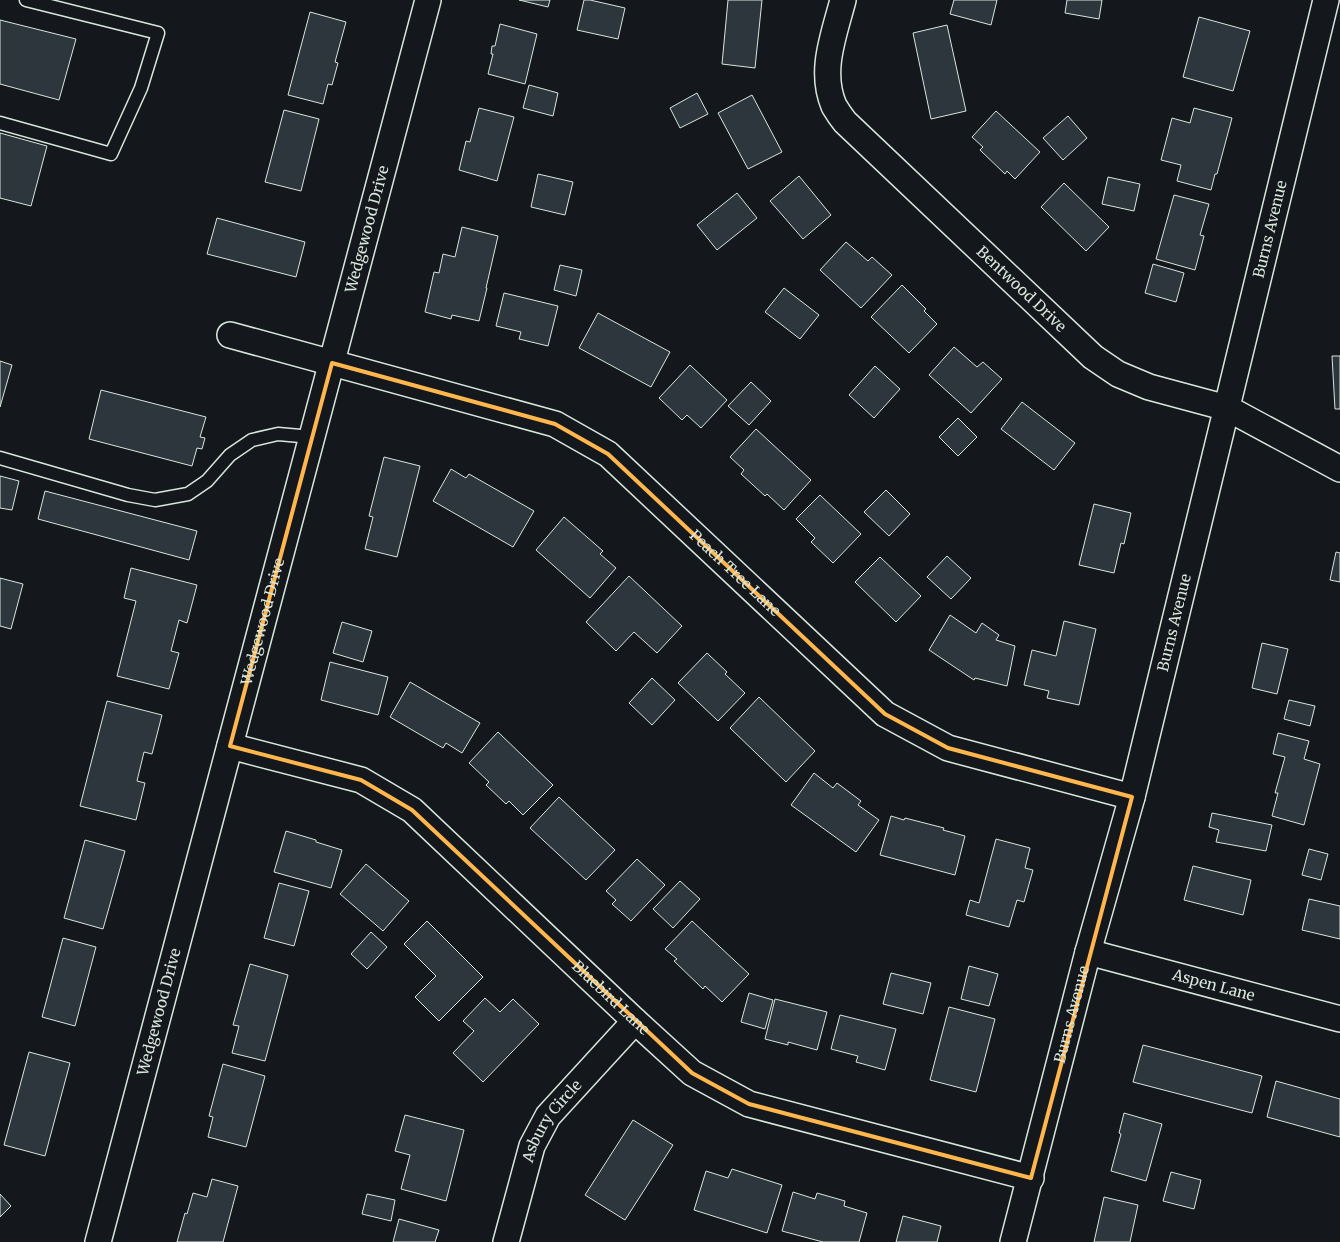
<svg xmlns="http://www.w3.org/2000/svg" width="1340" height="1242" font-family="Merriweather,serif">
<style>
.building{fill:#2c363c;stroke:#d8e6dc}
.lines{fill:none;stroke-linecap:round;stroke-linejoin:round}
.lane-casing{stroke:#d8e6dc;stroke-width:15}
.street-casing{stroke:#d8e6dc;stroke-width:28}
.lane{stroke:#14181c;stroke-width:12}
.street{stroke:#14181c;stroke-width:25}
.marked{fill:none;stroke:#ffb74d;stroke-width:4;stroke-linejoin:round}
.labels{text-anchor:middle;stroke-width:4;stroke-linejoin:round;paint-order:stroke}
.street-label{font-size:15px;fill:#d8e6dc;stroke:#14181c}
</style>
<rect width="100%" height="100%" fill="#14181c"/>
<!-- building -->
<g class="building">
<path d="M519,0H550L548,7Z"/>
<path d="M584,0H590L625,8L618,39L577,30Z"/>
<path d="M728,0H762L755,68L722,64Z"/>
<path d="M954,0H997L991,25L950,14Z"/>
<path d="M1067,0H1102L1099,19L1065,13Z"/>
<path d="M310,12L346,22L335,62L338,63L332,85L328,84L323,104L288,95Z"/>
<path d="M1199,17L1250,31L1233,91L1183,77Z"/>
<path d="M0,20L76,39L59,100L0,84Z"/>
<path d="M500,24L537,34L525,84L488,74L493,54H491L492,46H495Z"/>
<path d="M947,25L966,111L931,119L913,33Z"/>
<path d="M529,85L558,93L553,116L523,108Z"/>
<path d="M697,93L708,114L680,128L670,108Z"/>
<path d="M752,95L782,152L748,169L718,113Z"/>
<path d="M479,108L514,117L497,181L459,170L466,141L470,142Z"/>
<path d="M1194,108L1232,118L1217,174H1215L1211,190L1177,181L1181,165L1161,160L1172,118L1190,123Z"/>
<path d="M284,110L319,119L301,191L265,182Z"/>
<path d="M996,111L1040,152L1015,179L1007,171L1005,174L980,150L983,147L972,137Z"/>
<path d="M1068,116L1087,138L1063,160L1043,138Z"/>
<path d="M0,133L47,146L31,206L0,198Z"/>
<path d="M538,174L573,182L565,215L531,207Z"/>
<path d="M799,176L831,215L803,239L770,201Z"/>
<path d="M1108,177L1140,184L1134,211L1102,204Z"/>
<path d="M1064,183L1109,227L1086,251L1041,207Z"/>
<path d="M737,193L757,218L717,250L697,225Z"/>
<path d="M1174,195L1209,204L1200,235L1204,236L1195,270L1156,259Z"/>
<path d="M217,218L305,242L296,277L207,254Z"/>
<path d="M462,227L498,236L486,288H487L479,321L452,315L451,319L425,312L434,272L439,273L443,254L455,257Z"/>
<path d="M846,242L868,261L872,257L892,275L861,308L820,270Z"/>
<path d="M1153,264L1184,273L1176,302L1145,293Z"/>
<path d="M560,265L582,270L576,296L554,290Z"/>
<path d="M902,285L926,309L924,311L937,324L909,353L871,317Z"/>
<path d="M784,288L819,315L800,339L765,312Z"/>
<path d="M504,293L558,306L548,346L519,339L521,332L496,326Z"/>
<path d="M598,313L670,352L651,387L579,348Z"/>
<path d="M954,347L977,367L983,362L1002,379L971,413L929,375Z"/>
<path d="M1332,356H1340V409H1335Z"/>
<path d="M0,361L12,365L0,407Z"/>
<path d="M690,365L727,400L701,428L687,415L682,420L659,398Z"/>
<path d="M875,366L900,389L874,418L849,395Z"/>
<path d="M751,382L771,401L749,425L728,406Z"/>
<path d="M101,390L206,417L200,437L205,438L202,449L197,448L192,466L89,439Z"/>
<path d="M1022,402L1075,443L1054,470L1001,429Z"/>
<path d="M958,418L977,437L958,456L939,437Z"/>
<path d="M756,429L811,480L784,510L767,494L765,496L741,474L744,470L730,457Z"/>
<path d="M384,457L420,466L397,557L365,549L373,517L369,516Z"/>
<path d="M451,469L466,478L469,474L534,511L513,547L433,501Z"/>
<path d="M0,476L19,481L12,510L0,508Z"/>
<path d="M886,490L910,514L889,536L864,512Z"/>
<path d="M45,491L197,531L189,560L38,519Z"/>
<path d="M820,495L861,534L833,563L811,542L815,538L796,519Z"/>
<path d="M1094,504L1131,513L1124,544L1121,543L1114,573L1079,565Z"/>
<path d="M564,517L603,551L600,554L616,568L590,598L536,550Z"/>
<path d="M1336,552L1340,553V582L1330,580Z"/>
<path d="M947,556L971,578L951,599L927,577Z"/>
<path d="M880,557L921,596L896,622L855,582Z"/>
<path d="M131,568L197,585L187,623L179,620L171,651L179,653L169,689L117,676L136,601L124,598Z"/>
<path d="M629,576L682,626L657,653L634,632L616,651L586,622Z"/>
<path d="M0,578L23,584L11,629L0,626Z"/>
<path d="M950,615L976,633L982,623L999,635L996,640L1015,646L1007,686L975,678L974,680L929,650Z"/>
<path d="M1064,621L1096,629L1079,705L1047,698L1049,691L1024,685L1032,650L1056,656Z"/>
<path d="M342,622L372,631L363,662L333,653Z"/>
<path d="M1262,643L1288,649L1277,694L1252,688Z"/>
<path d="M707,653L727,672L725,674L745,693L718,721L678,683Z"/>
<path d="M330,662L388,677L378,715L321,700Z"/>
<path d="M652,678L675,700L652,725L629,703Z"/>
<path d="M410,682L480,723L462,753L446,743L443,748L390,717Z"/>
<path d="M759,697L815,751L786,782L730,728Z"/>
<path d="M1289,700L1315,706L1310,726L1284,719Z"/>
<path d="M107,701L162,715L152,754L144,752L137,781L145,783L136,820L80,806Z"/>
<path d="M498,732L553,785L523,815L509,801L506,804L486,785L489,782L469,763Z"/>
<path d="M1278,733L1309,741L1304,759L1320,764L1304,825L1272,816L1278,793H1275L1285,757L1273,754Z"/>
<path d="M814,773L833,788L837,783L861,801L858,805L879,820L856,852L791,805Z"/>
<path d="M559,797L615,850L586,880L530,828Z"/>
<path d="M1212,813L1272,825L1266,851L1216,842L1219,830L1209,827Z"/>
<path d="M891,816L904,820L905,818L944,828L943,830L965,836L955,875L880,855Z"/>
<path d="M286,831L316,840V842L342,850L331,888L274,872Z"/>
<path d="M996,839L1030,848L1025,868L1033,870L1024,902L1017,900L1009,927L966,915L970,900L979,903Z"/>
<path d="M85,840L125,851L103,929L64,918Z"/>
<path d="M1309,849L1328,854L1321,880L1302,875Z"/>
<path d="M637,859L665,885L631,921L612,904L616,900L606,891Z"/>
<path d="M366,864L409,901L383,931L340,894Z"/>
<path d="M1193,866L1251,880L1243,915L1184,900Z"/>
<path d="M680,881L700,899L673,928L653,909Z"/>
<path d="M279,883L309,891L294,946L264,938Z"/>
<path d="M1309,899L1340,906V939L1302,930Z"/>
<path d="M427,921L483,977L439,1021L415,997L436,976L404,944Z"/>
<path d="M692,921L749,974L722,1002L705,986L703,989L674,961L677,959L665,949Z"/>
<path d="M371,932L387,947L367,969L351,954Z"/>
<path d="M63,938L96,947L75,1026L42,1017Z"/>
<path d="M250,964L288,975L265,1061L232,1053L239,1026L233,1025Z"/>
<path d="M969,966L998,974L989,1006L961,999Z"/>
<path d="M891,973L931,983L923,1014L883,1004Z"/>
<path d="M749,993L773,1000L765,1029L741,1022Z"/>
<path d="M485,998L500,1012L513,999L539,1024L483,1082L453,1053L474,1031L463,1021Z"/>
<path d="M775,999L827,1012L817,1050L788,1042V1045L765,1039Z"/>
<path d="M949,1007L995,1019L976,1092L930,1080Z"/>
<path d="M840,1015L896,1029L885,1070L856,1062L858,1056L831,1049Z"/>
<path d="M1143,1045L1262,1076L1252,1113L1133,1082Z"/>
<path d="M29,1052L70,1063L45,1156L4,1145Z"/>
<path d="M223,1064L265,1076L246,1147L208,1137L213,1117L209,1116Z"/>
<path d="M1276,1081L1340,1099V1137L1267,1117Z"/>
<path d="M1124,1113L1162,1124L1146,1181L1111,1171L1121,1134L1119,1133Z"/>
<path d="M405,1115L464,1130L446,1201L401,1189L410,1155L395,1151Z"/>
<path d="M633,1120L673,1145L625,1220L585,1195Z"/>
<path d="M732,1169L782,1185L767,1233L694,1210L706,1171L728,1178Z"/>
<path d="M1171,1172L1201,1180L1194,1209L1163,1201Z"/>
<path d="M212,1179L238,1186L223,1242H177L185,1213L187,1214L193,1193L207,1197Z"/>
<path d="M793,1192L815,1199L817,1193L845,1201L844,1206L867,1213L859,1242H823L782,1231Z"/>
<path d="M0,1194L11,1206L0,1217Z"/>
<path d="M367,1194L395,1200L391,1221L362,1214Z"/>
<path d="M1104,1197L1138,1205L1130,1242H1094Z"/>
<path d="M903,1216L941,1226L937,1242H896Z"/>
<path d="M399,1219L439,1230L435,1242H393Z"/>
</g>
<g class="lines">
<defs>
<g id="lane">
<path d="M0,123L111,154L141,88L158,33L26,0"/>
<path d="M0,458L128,495L155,500L188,494L207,481L230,455L252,440L278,434L312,437"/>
</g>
<g id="street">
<path id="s1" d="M843,0C834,35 819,71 834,106C837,111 841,117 845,122L1093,357L1118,374L1149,387L1227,408L1340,469"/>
<path id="s2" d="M230,335L555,424L608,454L885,714L948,748L1132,797"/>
<path id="s3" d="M230,746L361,780L412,810L635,1021L692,1073L749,1104L1031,1178"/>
<path id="s4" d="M1088,952L1340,1019"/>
<path id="s5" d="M98,1242L428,0"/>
<path id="s6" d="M506,1242L532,1146L548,1116L635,1021"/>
<path id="s7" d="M1013,1242L1088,952L1132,797L1326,0"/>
</g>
</defs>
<!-- lane casing -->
<use href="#lane" class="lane-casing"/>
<!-- street casing -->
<use href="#street" class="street-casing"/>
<!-- lane -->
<use href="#lane" class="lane"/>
<!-- street -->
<use href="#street" class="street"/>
</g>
<!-- marked area -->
<path class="marked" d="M332,363L555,424L608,454L885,714L948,748L1132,797L1031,1178L749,1104L692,1073L412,810L361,780L230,746Z"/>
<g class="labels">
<!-- street labels -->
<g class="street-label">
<text dy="5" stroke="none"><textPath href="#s7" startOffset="1045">Burns Avenue</textPath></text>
<text dy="5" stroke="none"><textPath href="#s5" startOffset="1048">Wedgewood Drive</textPath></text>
<text dy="5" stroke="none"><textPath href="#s1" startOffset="371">Bentwood Drive</textPath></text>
<text dy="5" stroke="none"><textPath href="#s2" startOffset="572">Peach Tree Lane</textPath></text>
<text dy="5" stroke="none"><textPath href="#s5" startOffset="642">Wedgewood Drive</textPath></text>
<text dy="5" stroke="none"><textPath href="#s7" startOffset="640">Burns Avenue</textPath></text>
<text dy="5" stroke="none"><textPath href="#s4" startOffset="130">Aspen Lane</textPath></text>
<text dy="5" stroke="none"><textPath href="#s3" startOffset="468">Bluebird Lane</textPath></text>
<text dy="5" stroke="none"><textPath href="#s5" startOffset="238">Wedgewood Drive</textPath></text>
<text dy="5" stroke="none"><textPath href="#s7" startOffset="235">Burns Avenue</textPath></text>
<text dy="5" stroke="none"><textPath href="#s6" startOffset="131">Asbury Circle</textPath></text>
</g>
</g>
</svg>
